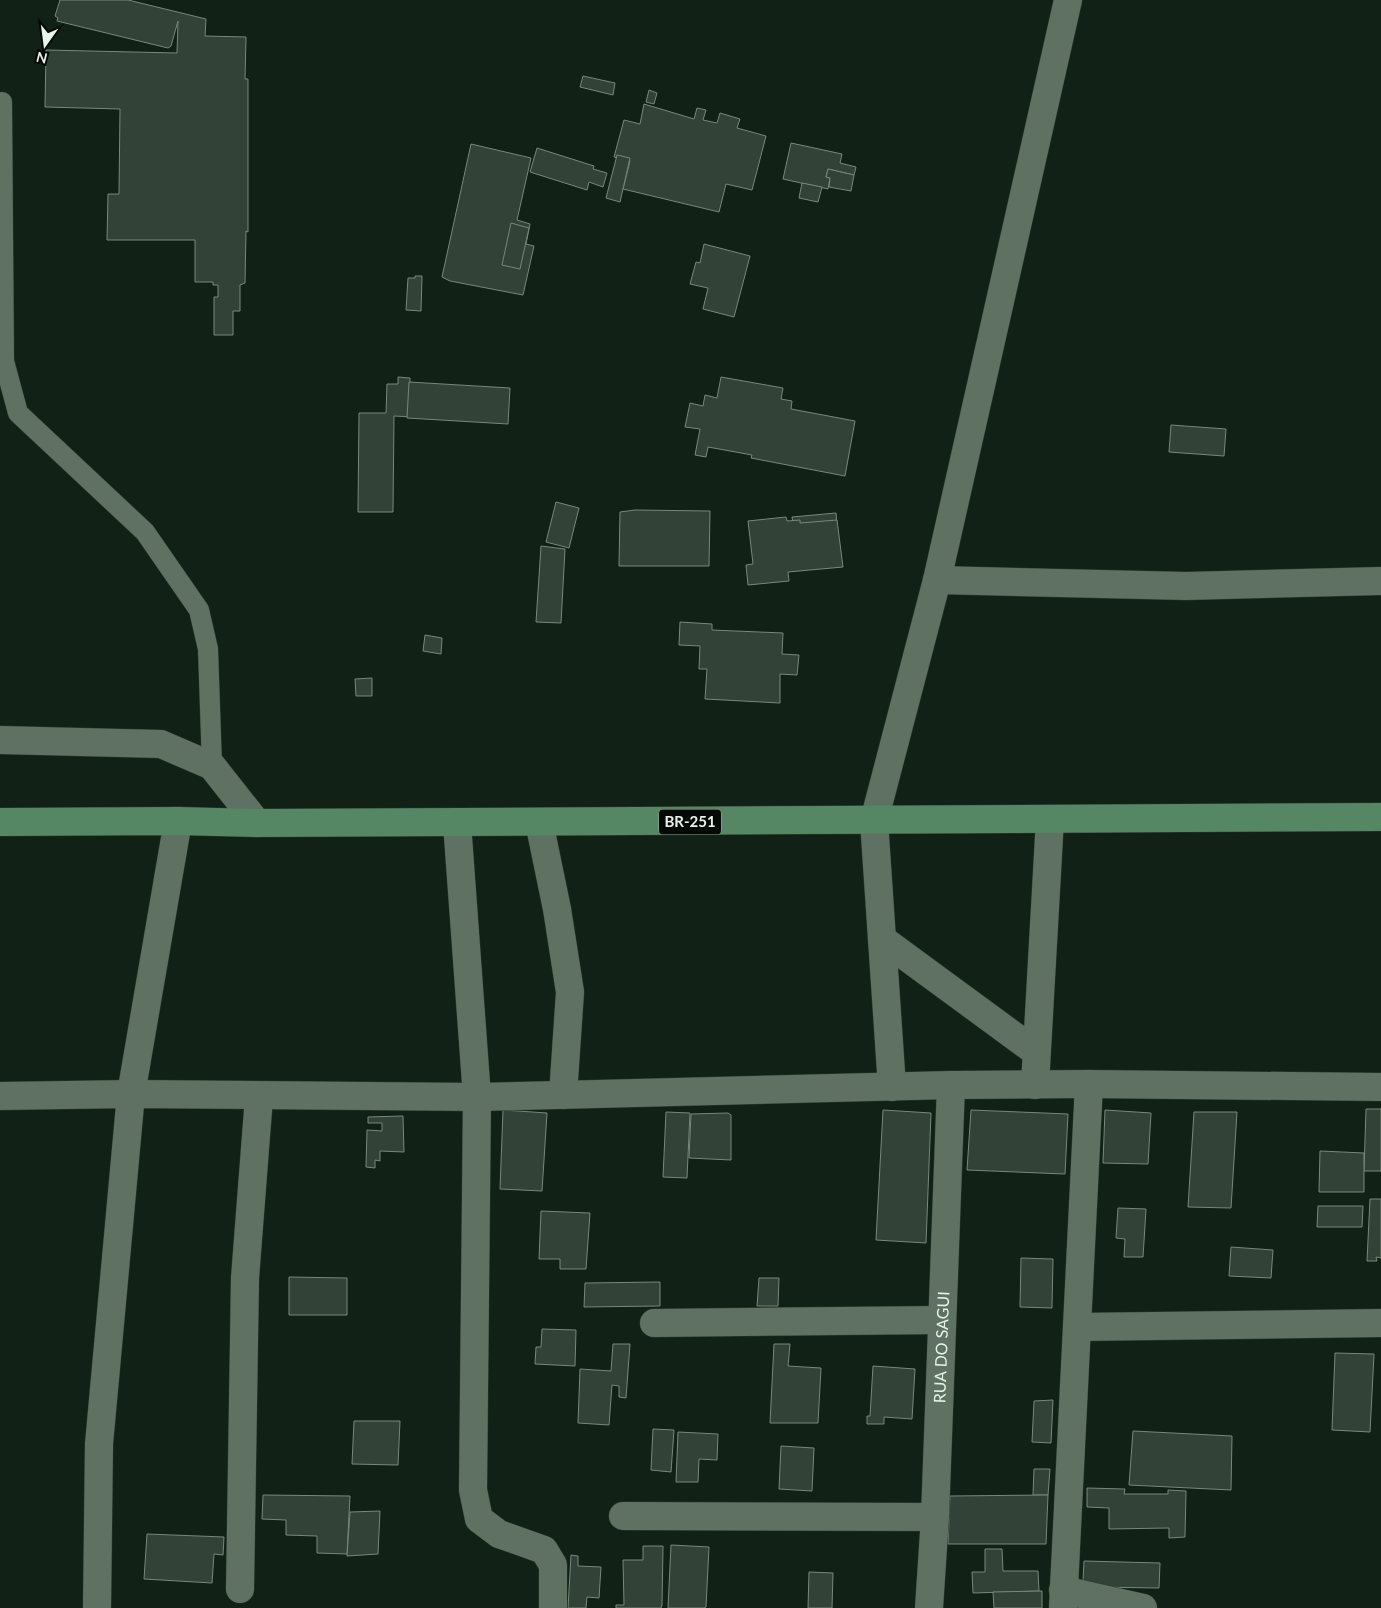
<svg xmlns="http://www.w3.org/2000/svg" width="1381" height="1608" font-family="Lato,sans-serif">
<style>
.building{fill:#324236;stroke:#76897b}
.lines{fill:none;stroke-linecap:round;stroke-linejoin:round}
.lane-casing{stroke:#2f3931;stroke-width:21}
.street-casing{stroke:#2f3931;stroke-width:29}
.secondary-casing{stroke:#2f3931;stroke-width:29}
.primary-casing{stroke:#2f3931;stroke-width:29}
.lane{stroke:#5f7163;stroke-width:20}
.street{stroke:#5f7163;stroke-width:28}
.secondary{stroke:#5f7163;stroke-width:28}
.primary{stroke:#558765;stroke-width:28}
.labels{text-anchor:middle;stroke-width:4;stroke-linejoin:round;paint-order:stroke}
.shield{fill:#040905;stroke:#a4ada6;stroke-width:1}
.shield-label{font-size:15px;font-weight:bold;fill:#e8f3eb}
.street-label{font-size:16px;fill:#e8f3eb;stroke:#040905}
</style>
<rect width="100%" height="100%" fill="#112116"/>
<!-- building -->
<g class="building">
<path d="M60,0H128L206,19L205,36L246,37L245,79H248V232L246,231L245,283L240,285V311H233V335H214V297H218V285H213V282H195V240H107L108,194H119L120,109L45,107L46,50L177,53L178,21L171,46L168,48L57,21L58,18L55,16Z"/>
<path d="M583,76L615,83L613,95L580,87Z"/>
<path d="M649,90L657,93L654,104L646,102Z"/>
<path d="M644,104L694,119L697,108L706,110L703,120L717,123L720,113L740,119L737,128L766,136L752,190L726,184L719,212L623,189L630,161L614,157L624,120L640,124Z"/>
<path d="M791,143L842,154L840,163L856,167L854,175L828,169L826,177L830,178L828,189L783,179Z"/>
<path d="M471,144L531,158L517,220L530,224L526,244L534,246L523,295L450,281L442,277Z"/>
<path d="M537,148L594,166L593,169L607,173L603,187L589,182L587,190L530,172Z"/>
<path d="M617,155L630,158L620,202L606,198Z"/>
<path d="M828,169L854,175L851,191L829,187L830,178L826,177Z"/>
<path d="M802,183L822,187L818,202L799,198Z"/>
<path d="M511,223L529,228L520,269L502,265Z"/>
<path d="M704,244L750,256L734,317L703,309L708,288L690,284L696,262L700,263Z"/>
<path d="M415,276H422L421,311L406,310L408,278H415Z"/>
<path d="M398,377L410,378V383L431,385L430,418L394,416L393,512H358L359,413H386L387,384H398Z"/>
<path d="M721,377L783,388L781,399L792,401L791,409L855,421L845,476L751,458L752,455L708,447L706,457L695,455L700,429L685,427L690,403L703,406L705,395L717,398Z"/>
<path d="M409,382L510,388L508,424L407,418Z"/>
<path d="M1171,425L1226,429L1224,456L1169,452Z"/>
<path d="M556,502L579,508L569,548L546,542Z"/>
<path d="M635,510L710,511L709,566H619L620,512Z"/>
<path d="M836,513L837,524L794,528L792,517Z"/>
<path d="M786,517L787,521L800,520V523L837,520L843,567L788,572L789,581L748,585L746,565L753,564L748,521Z"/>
<path d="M541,546L565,549L561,623L536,622Z"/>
<path d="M680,622L712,624V630L783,633L782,654L799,655L797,675L780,674V703L705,699L707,669H699L700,646L679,645Z"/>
<path d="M425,635L442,638L441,654L423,651Z"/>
<path d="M372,678V696H356L355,679Z"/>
<path d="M1366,1109H1381V1171H1364Z"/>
<path d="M503,1110L547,1113L542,1191L500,1189Z"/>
<path d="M883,1110L931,1113L926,1243L876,1240Z"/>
<path d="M971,1110L1068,1114L1065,1174L967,1170Z"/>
<path d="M1105,1110L1151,1113L1148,1164L1103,1163Z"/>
<path d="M666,1112L690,1113L687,1178L663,1177Z"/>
<path d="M1194,1112H1237L1231,1208L1188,1207Z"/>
<path d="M728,1113L731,1115V1160L689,1158L691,1114Z"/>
<path d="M403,1116L404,1152L380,1151V1161L375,1160V1168L366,1167L367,1130L382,1131V1123H368V1117Z"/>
<path d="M1320,1151L1364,1153V1192H1319Z"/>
<path d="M1370,1199H1381V1258L1376,1257L1377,1261H1367Z"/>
<path d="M1318,1206H1363L1362,1227H1317Z"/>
<path d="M1118,1208L1146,1209L1143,1257H1124L1125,1239L1116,1238Z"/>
<path d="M541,1211L590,1213L586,1269H560V1259H539Z"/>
<path d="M1231,1247L1273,1250L1271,1278L1229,1276Z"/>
<path d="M1021,1258L1053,1259L1052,1308L1020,1307Z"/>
<path d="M289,1277L347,1278V1315H289Z"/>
<path d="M759,1278H779L778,1306H757Z"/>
<path d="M660,1282V1306L584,1307L585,1283Z"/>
<path d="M542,1329L576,1330L575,1366L535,1364L536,1347H541Z"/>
<path d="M613,1344H630L626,1398L619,1397V1386L612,1385L609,1425L578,1423L580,1369L611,1371Z"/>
<path d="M774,1344H790L788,1366L821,1368L818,1423H770Z"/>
<path d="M1335,1353L1374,1354L1370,1432L1332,1430Z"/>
<path d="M873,1366L915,1369L912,1419L884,1417V1424H867V1416H870Z"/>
<path d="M1053,1400L1051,1443L1032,1442L1034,1401Z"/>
<path d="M354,1421H400L398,1465L352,1464Z"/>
<path d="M653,1429L674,1430L671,1472L651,1470Z"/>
<path d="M1133,1431L1232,1436L1231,1490L1129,1485Z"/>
<path d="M678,1432L718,1434L717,1460L699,1459L698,1482H676Z"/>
<path d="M781,1446L814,1448L812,1491L779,1489Z"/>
<path d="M1034,1469H1050L1048,1495H1033Z"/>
<path d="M1087,1488L1125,1489L1124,1494H1168V1490L1186,1491L1185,1537L1169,1538V1528L1109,1529V1508L1087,1507Z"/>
<path d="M263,1495L350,1496L347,1554L317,1553V1536L286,1535V1520L262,1519Z"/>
<path d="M1048,1495L1046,1544H948L950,1496Z"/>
<path d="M380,1511L378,1554L347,1556L350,1512Z"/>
<path d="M147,1534L224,1537L223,1555L214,1554L212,1583L144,1579Z"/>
<path d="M671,1545L709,1547L706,1607L704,1608H668Z"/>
<path d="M643,1546H663L662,1605L661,1608H616V1605H624L623,1560H643Z"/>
<path d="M985,1549H1002L1003,1571H1038L1039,1591L973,1593L972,1572H985Z"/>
<path d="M571,1555L578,1556V1566L601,1567L599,1598L587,1597L586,1608H568Z"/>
<path d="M1084,1561L1160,1563L1159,1588L1089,1587L1083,1581Z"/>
<path d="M809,1572L833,1573L832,1608H808Z"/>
<path d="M1042,1591V1608H994L993,1592Z"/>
</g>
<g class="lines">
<defs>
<path id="lane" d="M2,102L4,361L18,413L145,532L199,610L208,649L212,766"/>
<g id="street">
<path d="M937,580L1186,586L1381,581"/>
<path d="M0,740L161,744L212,766L257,823"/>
<path d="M874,821L892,1087"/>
<path d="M539,822L557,909L570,992L563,1095"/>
<path d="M457,823L477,1097L473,1490L479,1519L499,1534L544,1550L553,1565V1608"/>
<path d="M882,939L1036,1052"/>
<path d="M1035,1085L1050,819"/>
<path d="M0,1096L131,1094L477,1097L951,1085L1089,1084L1381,1087"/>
<path d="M654,1323L941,1320"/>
<path d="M1077,1327L1381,1323"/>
<path d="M623,1516L935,1517"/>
<path d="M240,1589L245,1278L259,1097"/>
<path d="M1063,1590L1143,1608"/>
<path d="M97,1608L99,1444L131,1094L178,821"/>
<path id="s1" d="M929,1608L935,1517L951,1085"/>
<path d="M1063,1608L1089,1084"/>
</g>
<path id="secondary" d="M874,821L937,580L1068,0"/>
<path id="primary" d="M0,822L178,821L257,823L1381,817"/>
</defs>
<!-- lane casing -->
<use href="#lane" class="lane-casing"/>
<!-- street casing -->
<use href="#street" class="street-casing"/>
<!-- secondary casing -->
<use href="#secondary" class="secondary-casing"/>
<!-- primary casing -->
<use href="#primary" class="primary-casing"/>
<!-- lane -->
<use href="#lane" class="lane"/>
<!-- street -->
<use href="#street" class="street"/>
<!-- secondary -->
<use href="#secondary" class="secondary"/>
<!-- primary -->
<use href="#primary" class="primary"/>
</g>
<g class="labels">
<!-- shield labels -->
<rect class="shield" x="659" y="809.5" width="62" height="25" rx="4"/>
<g class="shield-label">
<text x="690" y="827">BR-251</text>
</g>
<!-- street labels -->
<g class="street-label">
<text dy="6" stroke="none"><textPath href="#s1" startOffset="261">RUA DO SAGUI</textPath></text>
</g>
</g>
<!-- north arrow -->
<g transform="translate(45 45) rotate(194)" stroke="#040905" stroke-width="4" paint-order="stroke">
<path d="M0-4L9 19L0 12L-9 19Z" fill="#e8f3eb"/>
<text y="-8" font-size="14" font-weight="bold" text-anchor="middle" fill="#e8f3eb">N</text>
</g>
</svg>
